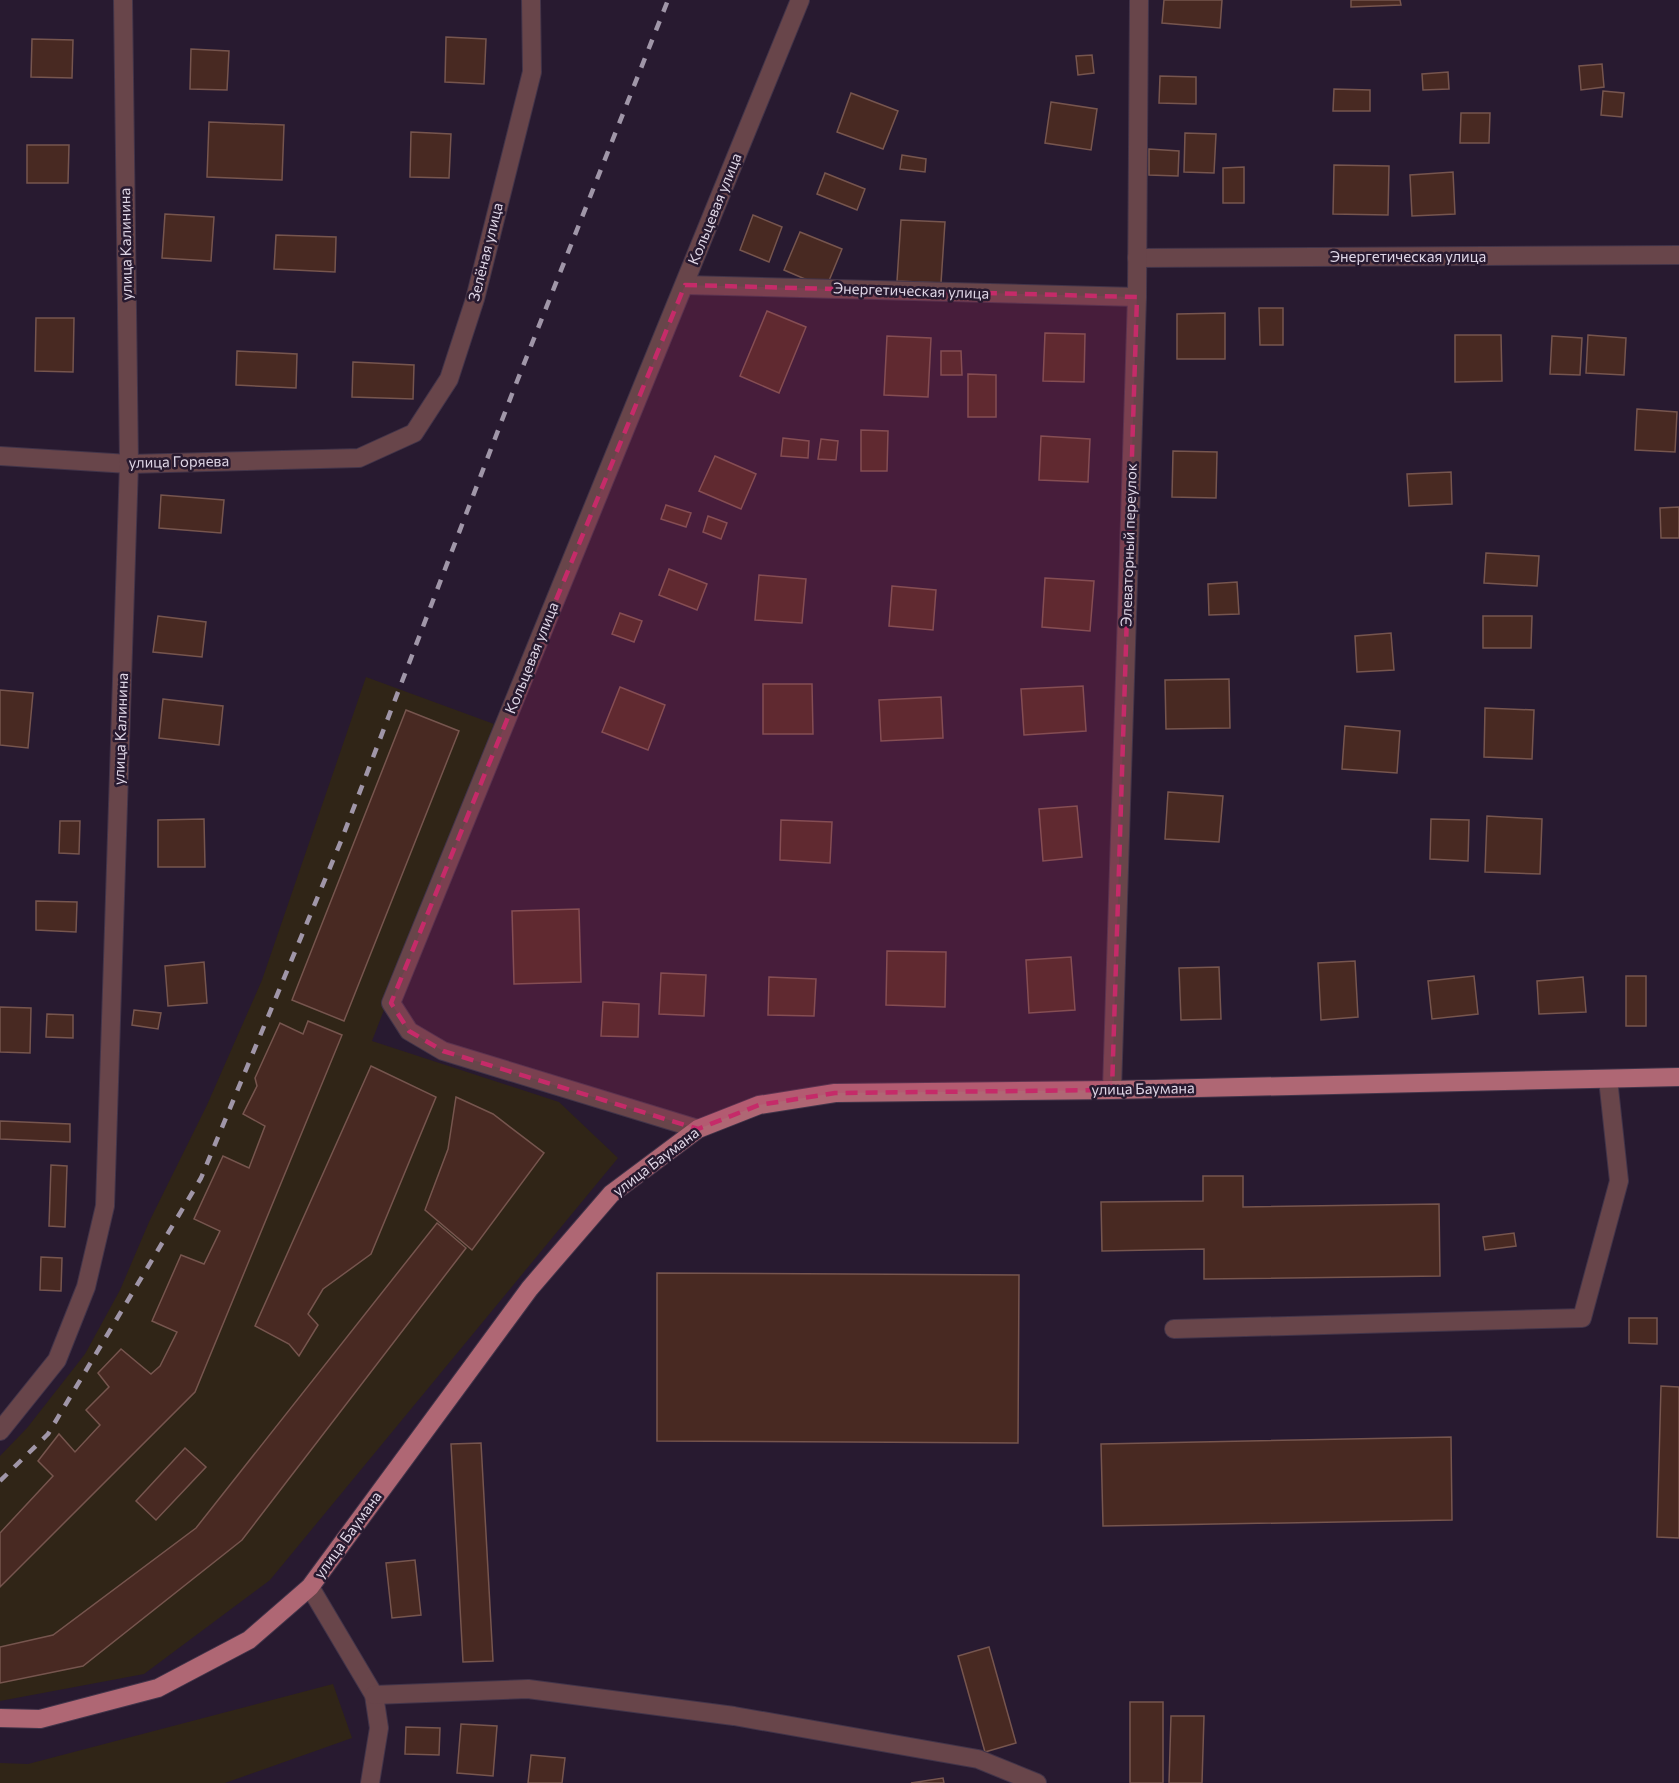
<svg xmlns="http://www.w3.org/2000/svg" width="1679" height="1783" font-family="Commissioner,sans-serif">
<style>
.industrial{fill:#302517}
.building{fill:#482922;stroke:#76554e;stroke-width:1.5}
.lines{fill:none;stroke-linecap:round;stroke-linejoin:round}
.minor-casing{stroke:#423449;stroke-width:20}
.major-casing{stroke:#423449;stroke-width:20}
.minor{stroke:#68454a;stroke-width:18}
.major{stroke:#af6774;stroke-width:18}
.rail{stroke:#a096a8;stroke-width:4.5;stroke-dasharray:10 10;stroke-linecap:butt}
.marked{fill:#c52b69;fill-opacity:0.2;stroke:#c52b69;stroke-width:4.5;stroke-dasharray:12 8;stroke-linejoin:round}
.labels{text-anchor:middle;stroke-width:5;stroke-linejoin:round;paint-order:stroke}
.street-label{font-size:15px;fill:#dfd6e6;stroke:#281a30}
</style>
<rect width="100%" height="100%" fill="#281a30"/>
<!-- industrial -->
<g class="industrial">
<path d="M366,677L494,724L372,1041L559,1102L618,1158L270,1580L144,1674L0,1701V1456L27,1428L85,1354L120,1290L149,1222L207,1105L262,980Z"/>
<path d="M333,1684L352,1738L225,1783H0V1763L28,1764Z"/>
</g>
<!-- building -->
<g class="building">
<path d="M1164,0H1222L1220,28L1162,23Z"/>
<path d="M1351,0H1400L1401,5L1351,7Z"/>
<path d="M446,37L486,39L484,84L445,82Z"/>
<path d="M32,39L73,40L72,78L31,77Z"/>
<path d="M191,49L229,51L227,90L190,89Z"/>
<path d="M1092,55L1094,73L1078,75L1076,56Z"/>
<path d="M1602,64L1604,87L1581,90L1579,66Z"/>
<path d="M1448,72L1449,89L1423,90L1422,74Z"/>
<path d="M1160,76L1196,77V104L1159,103Z"/>
<path d="M1334,89L1370,90V111H1333Z"/>
<path d="M1603,91L1624,93L1622,117L1601,115Z"/>
<path d="M851,93L898,111L883,149L837,132Z"/>
<path d="M1051,102L1097,109L1091,150L1045,143Z"/>
<path d="M1461,113H1490L1489,143H1460Z"/>
<path d="M209,122L284,125L282,180L207,177Z"/>
<path d="M411,132L451,134L449,178L410,177Z"/>
<path d="M1185,133L1216,134L1214,173L1184,172Z"/>
<path d="M27,145H69L68,183H27Z"/>
<path d="M1149,149L1179,151L1178,176L1149,175Z"/>
<path d="M902,155L926,159L925,172L900,169Z"/>
<path d="M1334,165L1389,166L1388,215L1333,214Z"/>
<path d="M1244,167V203H1223V168Z"/>
<path d="M1453,172L1455,214L1412,216L1410,175Z"/>
<path d="M825,173L865,189L857,210L817,194Z"/>
<path d="M165,214L214,217L211,261L162,258Z"/>
<path d="M753,215L782,227L769,262L740,250Z"/>
<path d="M901,220L945,222L941,283L897,281Z"/>
<path d="M800,232L842,249L826,288L784,270Z"/>
<path d="M276,235L336,237L335,272L274,269Z"/>
<path d="M1259,308H1283V345H1260Z"/>
<path d="M767,311L806,327L779,393L740,376Z"/>
<path d="M1225,313V359H1177V314Z"/>
<path d="M36,318H74L73,372L35,371Z"/>
<path d="M1045,333L1085,334L1084,382L1043,381Z"/>
<path d="M1455,335H1501L1502,381L1455,382Z"/>
<path d="M1588,335L1626,338L1624,375L1586,373Z"/>
<path d="M887,336L931,338L928,397L884,395Z"/>
<path d="M1552,336L1582,338L1580,375L1550,374Z"/>
<path d="M237,351L297,354L296,388L236,385Z"/>
<path d="M941,351H961L962,375H941Z"/>
<path d="M353,362L414,365L413,399L352,397Z"/>
<path d="M968,374L996,375V417H968Z"/>
<path d="M1637,409L1677,412L1675,452L1635,450Z"/>
<path d="M861,430L888,431L887,471H861Z"/>
<path d="M1041,436L1090,439L1088,482L1039,480Z"/>
<path d="M783,438L809,441L808,458L781,456Z"/>
<path d="M821,439L838,441L836,460L818,459Z"/>
<path d="M1173,451L1217,452L1216,498L1172,497Z"/>
<path d="M715,456L756,474L741,509L699,491Z"/>
<path d="M1451,472L1452,504L1409,506L1407,474Z"/>
<path d="M161,495L224,500L221,533L159,528Z"/>
<path d="M666,505L691,513L686,527L661,519Z"/>
<path d="M1679,507V538H1661L1660,508Z"/>
<path d="M708,516L727,523L721,539L703,532Z"/>
<path d="M1486,553L1539,556L1537,586L1484,583Z"/>
<path d="M669,569L707,584L697,610L659,595Z"/>
<path d="M759,575L806,579L802,623L755,620Z"/>
<path d="M1045,578L1094,581L1090,631L1042,627Z"/>
<path d="M1237,582L1239,614L1209,615L1208,584Z"/>
<path d="M892,586L936,590L933,630L889,626Z"/>
<path d="M620,613L642,621L634,642L612,634Z"/>
<path d="M158,616L206,622L202,657L153,652Z"/>
<path d="M1483,616H1532L1531,648H1483Z"/>
<path d="M1391,633L1394,670L1357,672L1355,636Z"/>
<path d="M1229,679L1230,728L1166,729L1165,680Z"/>
<path d="M763,684H812L813,734H763Z"/>
<path d="M1083,686L1086,731L1024,735L1021,689Z"/>
<path d="M620,687L665,705L648,750L602,732Z"/>
<path d="M0,690L33,693L28,748L0,745Z"/>
<path d="M941,697L943,738L881,741L879,700Z"/>
<path d="M163,699L223,706L219,745L159,738Z"/>
<path d="M1485,708L1534,710L1532,759L1484,757Z"/>
<path d="M406,710L459,731L344,1021L292,1000Z"/>
<path d="M1345,726L1400,731L1397,773L1342,769Z"/>
<path d="M1168,792L1223,796L1219,842L1165,839Z"/>
<path d="M1077,806L1082,857L1043,861L1039,809Z"/>
<path d="M1487,816L1542,819L1540,874L1485,872Z"/>
<path d="M204,819L205,867H158V820Z"/>
<path d="M1431,819L1469,820L1468,861L1430,859Z"/>
<path d="M781,820L832,822L830,863L780,860Z"/>
<path d="M60,821H80L79,854L59,853Z"/>
<path d="M36,901L77,902L76,932L36,930Z"/>
<path d="M579,909L581,982L514,984L512,911Z"/>
<path d="M887,951L946,952L945,1007L886,1005Z"/>
<path d="M1071,957L1075,1010L1029,1013L1026,960Z"/>
<path d="M1355,961L1358,1017L1321,1020L1318,963Z"/>
<path d="M204,962L207,1003L168,1006L165,966Z"/>
<path d="M1219,967L1221,1019L1181,1020L1179,968Z"/>
<path d="M661,973L706,975L704,1016L659,1014Z"/>
<path d="M1474,976L1478,1014L1432,1019L1428,981Z"/>
<rect x="1626" y="976" width="20" height="50"/>
<path d="M769,977L816,979L814,1016L768,1015Z"/>
<path d="M1583,977L1586,1012L1539,1014L1537,981Z"/>
<path d="M603,1002L639,1004L638,1037L601,1036Z"/>
<path d="M0,1007L31,1008L30,1053L0,1052Z"/>
<path d="M134,1010L161,1013L158,1029L132,1025Z"/>
<path d="M47,1014L73,1015V1038L46,1037Z"/>
<path d="M308,1021L342,1035L195,1392L0,1587V1533L53,1476L38,1461L59,1434L75,1452L100,1425L86,1410L109,1387L98,1373L121,1349L151,1374L160,1366L177,1332L152,1321L181,1255L204,1264L220,1231L194,1219L223,1156L249,1168L265,1126L243,1114L257,1086L255,1078L280,1023L303,1034Z"/>
<path d="M371,1066L436,1097L371,1254L323,1289L308,1314L318,1325L299,1356L289,1344L255,1326Z"/>
<path d="M456,1097L493,1114L544,1153L472,1250L425,1210L448,1149Z"/>
<path d="M0,1121L70,1124V1142L0,1139Z"/>
<path d="M51,1165L67,1166L65,1227L49,1226Z"/>
<path d="M1203,1176H1243V1207L1439,1204L1440,1276L1204,1279V1249L1102,1251L1101,1202L1203,1201Z"/>
<path d="M437,1223L466,1248L242,1540L83,1666L0,1683V1647L53,1635L196,1528Z"/>
<path d="M1514,1233L1516,1246L1485,1250L1483,1237Z"/>
<path d="M41,1257L62,1258L61,1291L40,1290Z"/>
<path d="M657,1273L1019,1275L1018,1443L657,1441Z"/>
<path d="M1629,1318H1657V1344L1629,1343Z"/>
<path d="M1661,1386L1679,1387V1538L1657,1537Z"/>
<path d="M1451,1437L1452,1520L1103,1526L1101,1444Z"/>
<path d="M481,1443L493,1661L463,1662L451,1444Z"/>
<path d="M185,1448L206,1467L156,1520L136,1501Z"/>
<path d="M415,1560L421,1615L392,1618L386,1563Z"/>
<path d="M989,1647L1016,1743L985,1752L958,1656Z"/>
<rect x="1130" y="1702" width="33" height="81"/>
<path d="M1171,1716H1204L1202,1783H1169Z"/>
<path d="M461,1724L497,1726L493,1776L457,1773Z"/>
<path d="M406,1727L440,1728L439,1755L405,1754Z"/>
<path d="M531,1755L565,1758L562,1783H528Z"/>
<path d="M943,1778L944,1783H911Z"/>
</g>
<g class="lines">
<defs>
<g id="minor">
<path d="M1137,258L1679,255"/>
<path d="M685,285L1137,297"/>
<path d="M0,456L129,464L359,458L414,433L449,379L475,299L532,72L531,0"/>
<path d="M1112,1090L1137,297L1139,0"/>
<path d="M698,1129L443,1051L409,1031L391,1003L800,0"/>
<path d="M1174,1329L1582,1318L1619,1181L1608,1079"/>
<path d="M0,1431L57,1360L86,1287L105,1206L129,464L123,0"/>
<path d="M310,1587L374,1695L379,1728L370,1783"/>
<path d="M374,1695L528,1689L734,1716L978,1759L1037,1783"/>
</g>
<path id="major" d="M0,1718L40,1719L158,1688L249,1640L310,1587L530,1288L611,1194L698,1129L759,1105L835,1093L1112,1090L1679,1077"/>
</defs>
<!-- minor casing -->
<use href="#minor" class="minor-casing"/>
<!-- major casing -->
<use href="#major" class="major-casing"/>
<!-- minor -->
<use href="#minor" class="minor"/>
<!-- major -->
<use href="#major" class="major"/>
<!-- rail -->
<path class="rail" d="M0,1481L48,1434L201,1178L341,841L512,394L668,0"/>
</g>
<!-- marked area -->
<path class="marked" d="M685,285L1137,297L1112,1090L835,1093L759,1105L698,1129L443,1051L409,1031L391,1003Z"/>
<g class="labels">
<!-- street labels -->
<g class="street-label">
<text transform="translate(715 209) rotate(-68)" y="5">Кольцевая улица</text>
<text transform="translate(126 244) rotate(-91)" y="5">улица Калинина</text>
<text transform="translate(486 252) rotate(-76)" y="5">Зелёная улица</text>
<text x="1408" y="262">Энергетическая улица</text>
<text transform="translate(911 291) rotate(2)" y="5">Энергетическая улица</text>
<text transform="translate(179 462) rotate(-1)" y="5">улица Горяева</text>
<text transform="translate(1129 545) rotate(-88)" y="5">Элеваторный переулок</text>
<text transform="translate(532 658) rotate(-68)" y="5">Кольцевая улица</text>
<text transform="translate(121 729) rotate(-88)" y="5">улица Калинина</text>
<text transform="translate(1143 1089) rotate(-1)" y="5">улица Баумана</text>
<text transform="translate(656 1162) rotate(-37)" y="5">улица Баумана</text>
<text transform="translate(348 1535) rotate(-54)" y="5">улица Баумана</text>
</g>
</g>
</svg>
